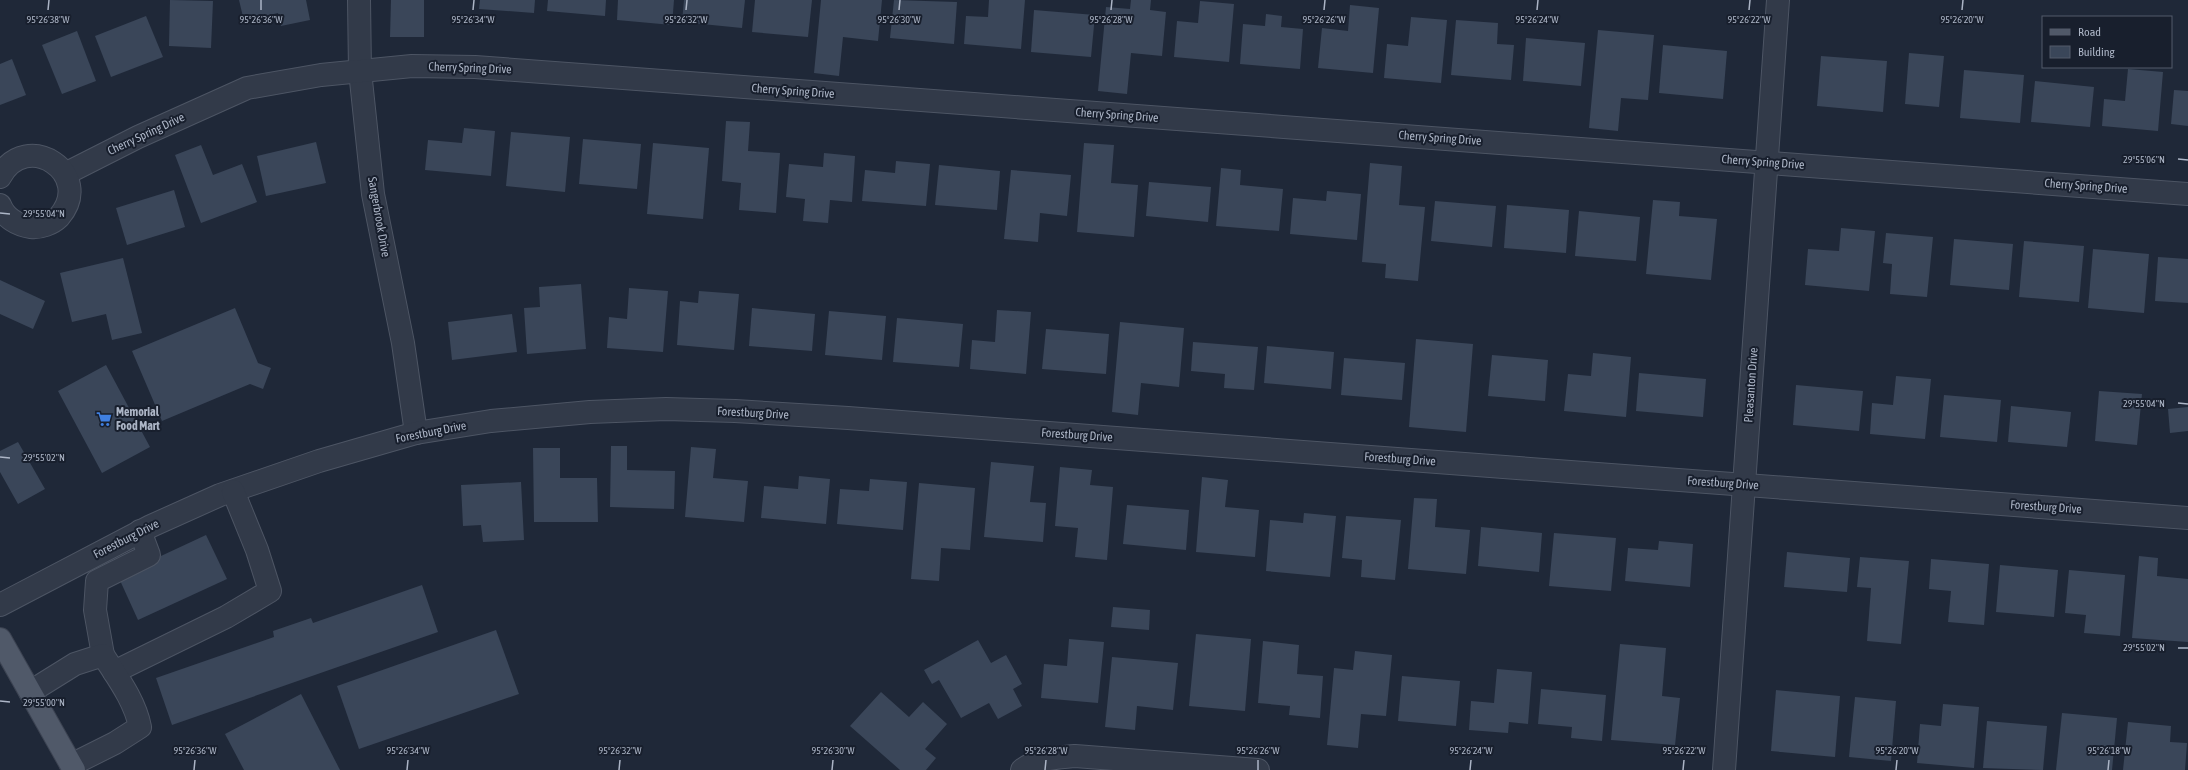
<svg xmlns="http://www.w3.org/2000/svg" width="2188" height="770" font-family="'Asap Condensed',sans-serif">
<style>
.building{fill:#3a4659}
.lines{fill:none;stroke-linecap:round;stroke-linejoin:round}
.minor-casing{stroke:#4d5564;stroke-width:24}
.major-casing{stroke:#3c4352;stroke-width:24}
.minor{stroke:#323a49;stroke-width:22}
.major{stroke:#505969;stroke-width:22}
.ticks{fill:none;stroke:#acb5c6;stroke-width:1.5}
.labels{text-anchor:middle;stroke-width:4;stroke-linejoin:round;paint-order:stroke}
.street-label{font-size:12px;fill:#acb5c6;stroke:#181f2d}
.poi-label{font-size:12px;font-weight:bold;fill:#acb5c6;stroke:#181f2d;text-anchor:start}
.ticks-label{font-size:10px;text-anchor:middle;fill:#acb5c6;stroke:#181f2d;stroke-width:4;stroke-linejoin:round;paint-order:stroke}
</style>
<rect width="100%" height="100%" fill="#1f2838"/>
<!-- building -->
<g class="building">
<path d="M170,0L213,1L211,48L169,46Z"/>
<path d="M239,0H306L310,20L281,26L278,13L244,21Z"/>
<path d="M391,0H424V37H390Z"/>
<path d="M480,0H535L534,13L479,9Z"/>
<path d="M548,0H606L605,16L547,11Z"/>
<path d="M618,0H674L672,25L617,20Z"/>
<path d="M684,0H745L742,28L682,22Z"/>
<path d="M755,0H812L808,37L752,32Z"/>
<path d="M821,0H882L878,41L843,37L839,76L814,73Z"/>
<path d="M894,0L957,2L954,44L890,38Z"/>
<path d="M989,0H1025L1021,49L964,44L966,16L988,17Z"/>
<path d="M1131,0H1151L1150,10L1166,12L1162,56L1131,53L1127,94L1098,91L1106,7L1130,9Z"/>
<path d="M1200,1L1234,4L1229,62L1174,57L1177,21L1198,23Z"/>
<path d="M1350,5L1379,8L1373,73L1318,68L1322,28L1348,31Z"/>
<path d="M1034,10L1095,15L1091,57L1031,52Z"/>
<path d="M1266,14L1282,16L1281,27L1303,29L1300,69L1240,64L1243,24L1265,26Z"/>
<path d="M146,16L163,57L111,77L95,36Z"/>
<path d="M1411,17L1447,20L1441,83L1384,78L1387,44L1408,46Z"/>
<path d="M1456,20L1498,23L1497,44L1514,45L1511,80L1451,75Z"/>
<path d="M1598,30L1654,35L1648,100L1621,98L1618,131L1589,128Z"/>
<path d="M77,31L96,81L62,94L42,45Z"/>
<path d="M1526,38L1585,43L1581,86L1523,81Z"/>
<path d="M1663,45L1727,51L1723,99L1659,93Z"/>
<path d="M1909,53L1944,56L1939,107L1905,104Z"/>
<path d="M1821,56L1887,61L1883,112L1817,106Z"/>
<path d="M12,59L26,95L0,105V64Z"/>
<path d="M2128,69L2163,72L2158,131L2102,126L2104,99L2125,101Z"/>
<path d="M1964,70L2024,75L2020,123L1960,118Z"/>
<path d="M2035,81L2094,87L2090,127L2031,122Z"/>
<path d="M2174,90L2188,91V126L2171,124Z"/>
<path d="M726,121L750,122L748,151L780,153L776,213L739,210L741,183L722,181Z"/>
<path d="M464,128L495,131L491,176L425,170L428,140L462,143Z"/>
<path d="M511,132L570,137L565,192L506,186Z"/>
<path d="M583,139L641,144L637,189L579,184Z"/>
<path d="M316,142L326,183L266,196L257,156Z"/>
<path d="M653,143L709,148L703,219L647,214Z"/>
<path d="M1084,143L1114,145L1111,183L1138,185L1134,237L1077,232Z"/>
<path d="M201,145L213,175L242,164L257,202L201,223L175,155Z"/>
<path d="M824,153L855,156L852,202L830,200L828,223L803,221L805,199L786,197L789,164L823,167Z"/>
<path d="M896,161L930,164L926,206L862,201L865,170L895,173Z"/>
<path d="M1370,163L1402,166L1399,205L1425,207L1418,281L1385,278L1386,264L1362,262Z"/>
<path d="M939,165L1000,171L997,210L935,205Z"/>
<path d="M1221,168L1241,170L1240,185L1283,189L1279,231L1216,226Z"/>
<path d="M1011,170L1071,175L1067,216L1040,213L1038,242L1004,239Z"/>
<path d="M1149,182L1211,187L1208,222L1146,216Z"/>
<path d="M174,190L185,227L127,245L116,208Z"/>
<path d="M1327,191L1361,194L1357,240L1290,234L1293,198L1326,201Z"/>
<path d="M1653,200L1680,202L1679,216L1717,219L1711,280L1646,274Z"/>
<path d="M1435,201L1496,206L1492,247L1431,241Z"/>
<path d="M1507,205L1569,210L1566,253L1504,248Z"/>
<path d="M1579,211L1640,217L1636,261L1575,256Z"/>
<path d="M1841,228L1875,231L1869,291L1805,285L1808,249L1839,251Z"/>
<path d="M1886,233L1933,237L1927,297L1890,294L1892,264L1883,263Z"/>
<path d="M1954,239L2013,244L2009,290L1950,285Z"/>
<path d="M2024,241L2084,246L2079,302L2019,297Z"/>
<path d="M2093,249L2149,254L2144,313L2088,308Z"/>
<path d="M2158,257L2188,259V303L2155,301Z"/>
<path d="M123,258L142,333L112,340L106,314L72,322L60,273Z"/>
<path d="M0,280L45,301L33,329L0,314Z"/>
<path d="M581,284L586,349L527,354L524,308L540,307L539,287Z"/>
<path d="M629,288L668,291L663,352L607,348L609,317L627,319Z"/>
<path d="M699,291L739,294L734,350L677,345L680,301L698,303Z"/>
<path d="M235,308L258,363L271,368L263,389L250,384L162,421L132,351Z"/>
<path d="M752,308L815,314L812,351L749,346Z"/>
<path d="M997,310L1031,312L1026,374L970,369L972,340L995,342Z"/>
<path d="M829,311L886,316L882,360L825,355Z"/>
<path d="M512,314L517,352L452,360L448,322Z"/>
<path d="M897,318L963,324L959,367L893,362Z"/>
<path d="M1120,322L1184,328L1179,387L1141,383L1138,415L1112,412Z"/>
<path d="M1046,329L1109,334L1106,374L1042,369Z"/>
<path d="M1416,339L1473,344L1466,432L1409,427Z"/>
<path d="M1193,342L1258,347L1254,390L1224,388L1225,374L1191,371Z"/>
<path d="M1267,346L1334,352L1331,389L1264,383Z"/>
<path d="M1593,353L1631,357L1626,417L1564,411L1568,374L1591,376Z"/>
<path d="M1492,355L1548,360L1545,401L1488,396Z"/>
<path d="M1344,358L1405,363L1402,400L1341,395Z"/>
<path d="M106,365L150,447L102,473L58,391Z"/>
<path d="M1639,373L1706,379L1703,417L1636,411Z"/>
<path d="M1896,376L1931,379L1925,439L1870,434L1872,403L1893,405Z"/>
<path d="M1796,385L1863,391L1859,431L1793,425Z"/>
<path d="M2099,391L2142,394L2137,445L2095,441Z"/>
<path d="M1944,395L2001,400L1997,442L1940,437Z"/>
<path d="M2011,406L2071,412L2067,447L2008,442Z"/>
<path d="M2188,407V431L2170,433L2168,409Z"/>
<path d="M18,442L45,489L18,504L0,472V451Z"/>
<path d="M611,446H627V470L675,471L674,509L610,507Z"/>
<path d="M691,447L716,449L713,478L748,481L744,522L685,517Z"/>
<path d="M533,448H560V478H597L598,522H534Z"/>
<path d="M991,462L1034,466L1030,502L1046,503L1043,542L984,537Z"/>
<path d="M1060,467L1092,470L1090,485L1113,487L1107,560L1075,557L1078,528L1055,526Z"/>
<path d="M799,476L830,479L826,524L761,518L764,486L798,489Z"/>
<path d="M1202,477L1228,480L1225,507L1259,510L1255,557L1196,552Z"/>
<path d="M870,479L907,482L903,530L837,524L840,489L869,491Z"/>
<path d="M521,482L524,540L483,542L481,525L463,526L461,485Z"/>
<path d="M919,483L975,488L970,550L941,548L939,581L911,579Z"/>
<path d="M1414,498L1437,499L1435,527L1470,530L1466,574L1408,569Z"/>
<path d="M1127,505L1189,510L1186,550L1123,544Z"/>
<path d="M1304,513L1336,516L1330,577L1266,571L1270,520L1303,523Z"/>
<path d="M1346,516L1401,520L1395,580L1361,577L1362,560L1342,558Z"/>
<path d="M1481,527L1542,533L1539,572L1478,566Z"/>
<path d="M1554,533L1616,538L1611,591L1549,586Z"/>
<path d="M206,535L227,579L138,620L118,576Z"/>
<path d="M1659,541L1693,544L1690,587L1625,581L1628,548L1658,550Z"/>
<path d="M1787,552L1850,558L1847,592L1784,587Z"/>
<path d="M2139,556L2158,558L2157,576L2188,579V642L2132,638Z"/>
<path d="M1860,557L1909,561L1901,644L1867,641L1871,588L1857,587Z"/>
<path d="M1931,559L1989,564L1984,625L1948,622L1951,591L1929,589Z"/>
<path d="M2000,565L2058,570L2054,617L1996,612Z"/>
<path d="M2069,570L2125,575L2120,636L2084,633L2086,615L2065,613Z"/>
<path d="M422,585L438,632L172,725L156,678L274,637L273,631L311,618L313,623Z"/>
<path d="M1113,607L1150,610L1149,630L1111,627Z"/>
<path d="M496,630L519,694L359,749L337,686Z"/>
<path d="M1196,634L1251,639L1245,711L1189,706Z"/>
<path d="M1069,639L1104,642L1098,703L1041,698L1044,664L1067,666Z"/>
<path d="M978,640L991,663L1006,655L1022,684L1013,689L1022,706L998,719L989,703L961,718L939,680L932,684L924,670Z"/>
<path d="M1263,641L1299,645L1297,674L1323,676L1320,718L1289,715L1290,706L1258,703Z"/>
<path d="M1620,644L1666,648L1662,696L1680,698L1675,745L1611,740Z"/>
<path d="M1355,651L1392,655L1386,716L1361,714L1358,748L1327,745L1334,668L1353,670Z"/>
<path d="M1112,657L1178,663L1173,710L1137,706L1135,730L1105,727Z"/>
<path d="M1497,669L1532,672L1528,724L1509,722L1508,733L1469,730L1471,701L1494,703Z"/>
<path d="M1402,676L1460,681L1456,726L1398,721Z"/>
<path d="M1541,689L1606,695L1602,741L1571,738L1572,727L1538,724Z"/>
<path d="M1776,690L1840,696L1835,757L1771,751Z"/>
<path d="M881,692L909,717L923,702L947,724L925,749L936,758L926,770H900L850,726Z"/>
<path d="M301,694L340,770H244L225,734Z"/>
<path d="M1855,697L1896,701L1891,761L1849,757Z"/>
<path d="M1943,704L1979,707L1974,768L1917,763L1920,724L1941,726Z"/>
<path d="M2062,713L2117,718L2112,770H2056Z"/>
<path d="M1987,721L2047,726L2043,770L1983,768Z"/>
<path d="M2128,722L2171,726L2170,742L2187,743L2185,770H2123Z"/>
</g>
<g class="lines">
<defs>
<g id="minor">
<path d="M359,0L360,71L373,194L403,343L416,433"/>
<path d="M65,174L138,137L247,88L321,75L412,66L475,67L2188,194"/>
<path d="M0,177C26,128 96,174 59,217C52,224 40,228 31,227C17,225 5,218 0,205"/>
<path d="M0,605L151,526L220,495L319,461L416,433L491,421L590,412L666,409L735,411L848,418L2188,518"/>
<path d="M103,655L95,610L97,581L149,555L140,531"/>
<path d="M114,672L226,617L270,591L257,550L233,491"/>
<path d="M30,692L75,664L103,655C117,677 135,701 140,727L115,743L71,765"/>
<path d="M1022,770C1037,758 1057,758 1075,756L1258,770"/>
<path d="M1724,770L1778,0"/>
</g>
<path id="major" d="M0,639L74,770"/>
</defs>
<!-- minor casing -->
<use href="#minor" class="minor-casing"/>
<!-- major casing -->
<use href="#major" class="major-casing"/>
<!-- minor -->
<use href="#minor" class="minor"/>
<!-- major -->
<use href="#major" class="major"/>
</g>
<!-- ticks -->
<path class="ticks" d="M48,10L49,0M261,10V0M473,10L474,0M686,10L687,0M899,10L900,0M1111,10L1112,0M1324,10L1325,0M1537,10L1538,0M1749,10L1750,0M1962,10L1963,0M2178,159L2188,160M0,213L10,214M2178,403L2188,404M0,457L10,458M2178,648H2188M0,701L10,702M194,770L195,760M407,770L408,760M619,770L620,760M832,770L833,760M1045,770L1046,760M1258,770V760M1470,770L1471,760M1683,770L1684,760M1896,770L1897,760M2108,770L2109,760"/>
<!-- icons -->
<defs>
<symbol id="supermarket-bare" viewBox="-9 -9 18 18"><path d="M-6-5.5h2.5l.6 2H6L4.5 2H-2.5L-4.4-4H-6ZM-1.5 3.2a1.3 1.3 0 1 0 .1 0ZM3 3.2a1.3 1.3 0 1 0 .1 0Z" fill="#3f7fe0" stroke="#181f2d" stroke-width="2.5" paint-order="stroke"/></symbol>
</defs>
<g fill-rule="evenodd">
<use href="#supermarket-bare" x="93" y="408" width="22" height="22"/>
</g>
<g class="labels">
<!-- street labels -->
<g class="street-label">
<text transform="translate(470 68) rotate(2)" y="4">Cherry Spring Drive</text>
<text transform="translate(793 91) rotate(4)" y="4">Cherry Spring Drive</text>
<text transform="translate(1117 115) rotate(4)" y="4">Cherry Spring Drive</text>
<text transform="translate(146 134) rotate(-25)" y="4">Cherry Spring Drive</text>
<text transform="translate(1440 138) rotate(4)" y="4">Cherry Spring Drive</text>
<text transform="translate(1763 162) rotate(4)" y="4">Cherry Spring Drive</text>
<text transform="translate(2086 186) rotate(4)" y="4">Cherry Spring Drive</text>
<text transform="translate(379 217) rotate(80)" y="4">Sangerbrook Drive</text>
<text transform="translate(1751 385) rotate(-86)" y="4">Pleasanton Drive</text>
<text transform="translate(753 413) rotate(3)" y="4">Forestburg Drive</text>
<text transform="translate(431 432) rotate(-11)" y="4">Forestburg Drive</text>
<text transform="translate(1077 435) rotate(4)" y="4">Forestburg Drive</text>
<text transform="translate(1400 459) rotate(4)" y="4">Forestburg Drive</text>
<text transform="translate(1723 483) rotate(4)" y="4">Forestburg Drive</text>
<text transform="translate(2046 507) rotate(4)" y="4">Forestburg Drive</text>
<text transform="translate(126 539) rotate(-27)" y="4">Forestburg Drive</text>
</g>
<!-- poi labels -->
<g class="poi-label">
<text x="116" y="416">Memorial<tspan x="116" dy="14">Food Mart</tspan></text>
</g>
</g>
<g class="ticks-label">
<text x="48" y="23">95°26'38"W</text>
<text x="261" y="23">95°26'36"W</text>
<text x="473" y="23">95°26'34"W</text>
<text x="686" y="23">95°26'32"W</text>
<text x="899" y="23">95°26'30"W</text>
<text x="1111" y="23">95°26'28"W</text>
<text x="1324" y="23">95°26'26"W</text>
<text x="1537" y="23">95°26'24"W</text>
<text x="1749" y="23">95°26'22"W</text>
<text x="1962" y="23">95°26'20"W</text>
<text x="2144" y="163">29°55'06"N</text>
<text x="44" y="217">29°55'04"N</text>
<text x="2144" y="407">29°55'04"N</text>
<text x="44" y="461">29°55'02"N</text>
<text x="2144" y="651">29°55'02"N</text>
<text x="44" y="706">29°55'00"N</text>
<text x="195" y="754">95°26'36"W</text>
<text x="408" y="754">95°26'34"W</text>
<text x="620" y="754">95°26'32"W</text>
<text x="833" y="754">95°26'30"W</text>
<text x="1046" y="754">95°26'28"W</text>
<text x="1258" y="754">95°26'26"W</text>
<text x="1471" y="754">95°26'24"W</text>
<text x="1684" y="754">95°26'22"W</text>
<text x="1897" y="754">95°26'20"W</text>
<text x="2109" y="754">95°26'18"W</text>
</g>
<!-- legend -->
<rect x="2042" y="16" width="130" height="52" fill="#181f2d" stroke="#535b6a"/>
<rect x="2050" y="29" width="20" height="6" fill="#505969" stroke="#535b6a"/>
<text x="2078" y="36" font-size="12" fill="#acb5c6">Road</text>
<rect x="2050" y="46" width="20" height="12" fill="#3a4659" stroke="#535b6a"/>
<text x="2078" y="56" font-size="12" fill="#acb5c6">Building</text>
</svg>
